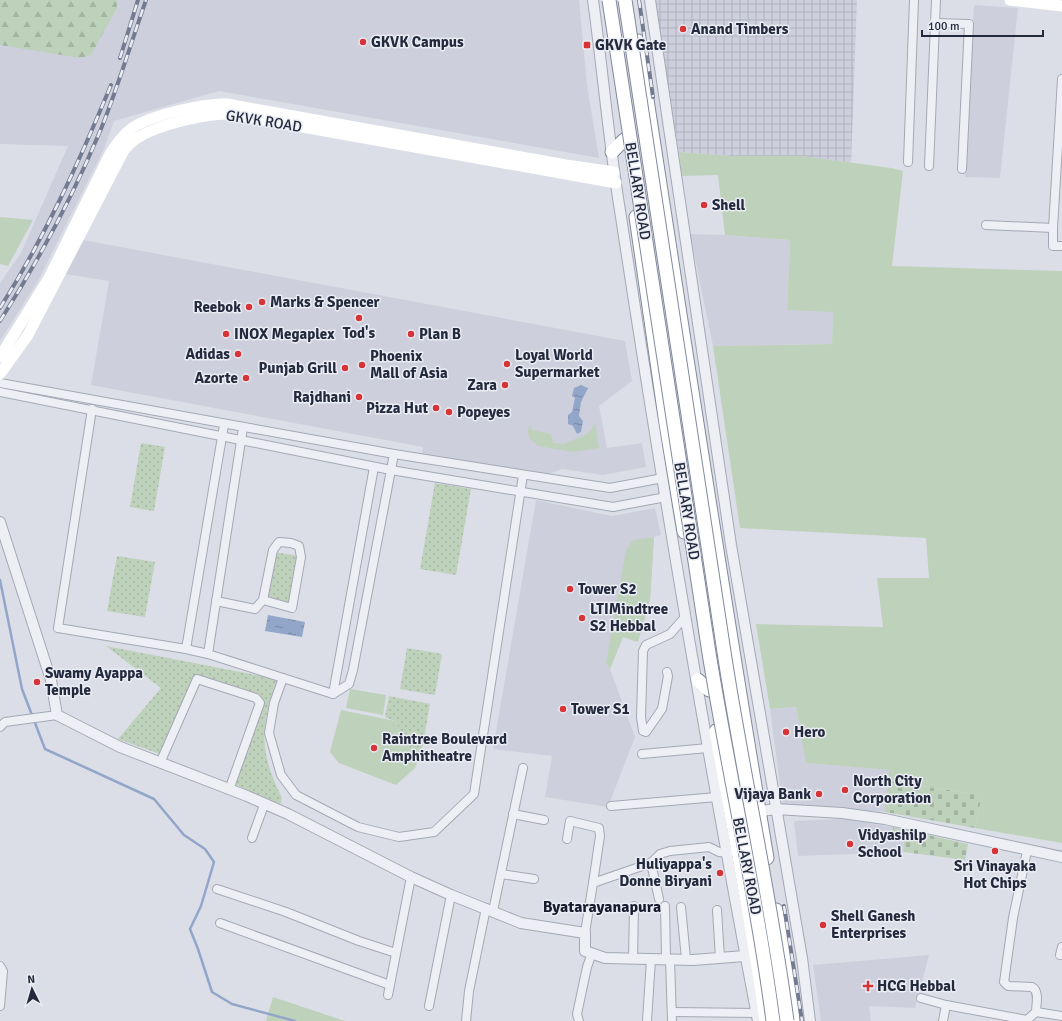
<svg xmlns="http://www.w3.org/2000/svg" width="1062" height="1021" font-family="Signika,sans-serif">
<style>
.built{fill:#cdd0dc}
.industrial{fill:url(#industrial-grid)}
.green{fill:#bed1bb}
.forest{fill:url(#forest-firs)}
.cemetery{fill:url(#cemetery-stones)}
.park{fill:url(#park-dots)}
.water{fill:url(#water-ripples)}
.lines{fill:none;stroke-linecap:round;stroke-linejoin:round}
.stream{stroke:#92a6ca;stroke-width:2.5}
.minor-casing{stroke:#a4a8b4;stroke-width:10}
.tertiary-casing{stroke:#a4a8b4;stroke-width:12}
.trunk-casing{stroke:#81899e;stroke-width:15}
.minor{stroke:#eeeff5;stroke-width:8}
.tertiary{stroke:#eeeff5;stroke-width:10}
.secondary{stroke:#fff;stroke-width:11}
.trunk{stroke:#fff;stroke-width:13}
.rail-casing{stroke:#737b91;stroke-width:4}
.rail{stroke:#eaedf4;stroke-width:2.5;stroke-dasharray:8;stroke-linecap:butt}
.trunk-bridge-casing{stroke:#81899e;stroke-width:15;stroke-linecap:butt}
.trunk-bridge{stroke:#fff;stroke-width:13}
.poi-dot{fill:#d73437;stroke:#eaedf4;stroke-width:1.5}
.labels{text-anchor:middle;stroke-width:3;stroke-linejoin:round;paint-order:stroke}
.poi-label{font-size:15px;font-weight:bold;fill:#242a3d;stroke:#eaedf4;text-anchor:start}
.street-label{font-size:15px;fill:#242a3d;stroke:#eaedf4}
.neighbourhood-label{font-size:16px;font-weight:bold;fill:#171b2e;stroke:#eaedf4}
</style>
<defs>
<pattern id="industrial-grid" width="8" height="8" patternUnits="userSpaceOnUse"><rect width="8" height="8" fill="#cdd0dc"/><path d="M0 4h8M4 0v8" fill="none" stroke="#b0b3be"/></pattern>
<pattern id="forest-firs" width="22" height="20" patternUnits="userSpaceOnUse"><rect width="22" height="20" fill="#bed1bb"/><path d="M5 1l3.5 6h-7zM16 11l3.5 6h-7z" fill="#a3b4a2"/></pattern>
<pattern id="cemetery-stones" width="16" height="16" patternUnits="userSpaceOnUse"><rect width="16" height="16" fill="#bed1bb"/><path d="M2 7V4a2 2 0 0 1 4 0v3zM10 15v-3a2 2 0 0 1 4 0v3z" fill="#a3b4a2"/></pattern>
<pattern id="park-dots" width="8" height="8" patternUnits="userSpaceOnUse"><rect width="8" height="8" fill="#bed1bb"/><path d="M2 2h.1M6 6h.1" fill="none" stroke="#a3b4a2" stroke-width="1.8" stroke-linecap="round"/></pattern>
<pattern id="water-ripples" width="26" height="14" patternUnits="userSpaceOnUse"><rect width="26" height="14" fill="#92a6ca"/><path d="M2 4q2-2 4 0t4 0M15 11q2-2 4 0t4 0" fill="none" stroke="#7787a5"/></pattern>
</defs>
<rect width="100%" height="100%" fill="#dbdee7"/>
<!-- built -->
<g class="built">
<path d="M0,0H579L587,85L599,158L219,91L114,121L104,149L38,281L0,341V283L21,253L68,146L0,144Z"/>
<path d="M974,5L1018,8L1000,178L965,177Z"/>
<path d="M690,234L725,235L790,240L787,309L833,311L832,344L713,346Z"/>
<path d="M83,240L625,341L632,381L599,406L607,448L642,443L646,467L603,475L562,469L547,475L422,454L423,447L91,385L109,281L65,274Z"/>
<path d="M536,500L612,516L655,508L661,535L654,537L650,600L638,642L623,637L610,669L635,737L608,807L545,797L552,756L493,749Z"/>
<path d="M796,707L807,763L889,770L885,812L783,807L770,709Z"/>
<path d="M842,819L893,827L894,836L903,835L904,852L798,856L794,821Z"/>
<path d="M929,955L915,1008L869,1006L871,1021H821L813,965Z"/>
</g>
<!-- industrial -->
<path class="industrial" d="M654,0H857L851,163L802,156H731L679,152Z"/>
<!-- green -->
<g class="green">
<path d="M679,152L731,156H802L891,168L903,171L892,266L1062,271V843L975,828L982,795L888,781L889,770L806,763L796,707L770,709L756,624L883,627L877,578H929L926,538L740,528L713,346L832,344L833,312L787,310L790,240L725,235L718,175L682,176Z"/>
<path d="M0,217L33,220L8,266L0,264Z"/>
<path d="M594,423H595L599,448L573,452L538,446L529,438L528,432L529,425L532,430L551,434L553,443L565,444C575,437 591,438 594,423Z"/>
<path d="M654,537L650,600L638,642L623,637L610,669L606,663L626,550L633,540Z"/>
<path d="M350,689L386,695L383,715L346,708Z"/>
<path d="M341,710L395,721L410,747L422,749L415,768L396,785L339,763L330,752Z"/>
<path d="M273,997L345,1021H266Z"/>
</g>
<!-- forest -->
<path class="forest" d="M0,0H117V8L91,55L80,58L0,45Z"/>
<!-- cemetery -->
<g class="cemetery">
<path d="M888,781L982,795L975,828L885,812Z"/>
<path d="M893,827L968,844L965,860L904,852L903,836H894Z"/>
</g>
<!-- park -->
<g class="park">
<path d="M141,443L165,447L154,511L130,507Z"/>
<path d="M435,483L471,489L456,575L420,569Z"/>
<path d="M274,552L298,556L290,603L266,599Z"/>
<path d="M117,556L155,562L145,617L107,611Z"/>
<path d="M106,646L277,679C260,728 259,751 282,798L280,805L230,782L261,698L196,677L163,755L118,739L161,688Z"/>
<path d="M407,648L442,654L435,695L400,689Z"/>
<path d="M389,696L430,704L422,749L410,747L395,721L385,717Z"/>
</g>
<!-- water -->
<g class="water">
<path d="M581,385L588,388L581,402L579,416L583,421L581,432L577,434L573,426L568,424V415L572,412L575,398L572,396L574,388Z"/>
<path d="M268,615L305,622L302,637L265,631Z"/>
</g>
<g class="lines">
<!-- stream -->
<path class="stream" d="M0,580L22,689L45,749L154,799L184,835L205,849L214,862L201,906L190,929L198,949L212,992L232,1004L295,1021"/>
<defs>
<g id="minor">
<path d="M936,23L969,24L962,169"/>
<path d="M908,162L914,0"/>
<path d="M929,166L936,0"/>
<path d="M986,225L1053,228L1062,79"/>
<path d="M1053,228V246H1062"/>
<path d="M0,383L394,454L610,488L663,478"/>
<path d="M0,392L391,470L613,507L666,497"/>
<path d="M92,409L58,628L186,649L224,425"/>
<path d="M243,428L208,654L283,678"/>
<path d="M394,454L353,670L349,684L333,694L283,678L274,703L269,733L281,775L296,795L358,827L399,837L434,832L474,794L523,475"/>
<path d="M216,601L255,609L263,600L273,550L279,542L291,543L299,546L301,557L292,608L263,600"/>
<path d="M186,649L208,654"/>
<path d="M667,672L668,676L662,709L646,732L643,731L641,717L643,651L646,645L670,634L686,616"/>
<path d="M333,694L374,467"/>
<path d="M0,727L5,722L57,715"/>
<path d="M642,754L708,748"/>
<path d="M160,763L197,679L256,698L260,703L229,790"/>
<path d="M611,806L717,797"/>
<path d="M513,814L544,820"/>
<path d="M252,838L264,805"/>
<path d="M567,839L570,821L599,828L600,836L593,883"/>
<path d="M651,863L659,899"/>
<path d="M501,874L534,879"/>
<path d="M217,889L286,912L359,941L396,953"/>
<path d="M665,906L666,959"/>
<path d="M681,907L686,959"/>
<path d="M717,910L720,958"/>
<path d="M493,911L523,768"/>
<path d="M220,923L390,985"/>
<path d="M585,933L593,883L651,863L660,854L670,851L709,847L719,852L728,853"/>
<path d="M1060,955L1062,947"/>
<path d="M633,959L634,906"/>
<path d="M670,959L672,1021"/>
<path d="M0,966L3,971L0,1006"/>
<path d="M388,995L411,877"/>
<path d="M921,998L946,1005"/>
<path d="M429,1006L451,895"/>
<path d="M672,1012L756,1013"/>
<path d="M1036,1012L1062,1016"/>
<path d="M466,1021L469,991L486,908"/>
<path d="M579,1021L577,1014L587,967L592,953"/>
<path d="M647,1021L651,959"/>
<path d="M943,1021L946,1005L1027,1020L1036,1012C1036,1004 1040,992 1032,987L1008,986L1004,982L1013,918L1027,851"/>
</g>
<g id="tertiary">
<path d="M593,0C603,72 609,145 621,217C662,485 707,754 758,1021"/>
<path d="M650,0L731,545L802,958L810,1021"/>
<path d="M0,522L51,680L57,715L120,747L247,796L288,814L411,877L451,895L521,923L585,933V951L605,958L693,960L745,956"/>
<path d="M731,815L776,809L842,813L885,819L1062,857"/>
</g>
<g id="trunk">
<path d="M638,41C680,314 721,586 767,858"/>
<path d="M612,152L624,140"/>
<path d="M636,217L666,424L684,532"/>
<path d="M698,680L709,690"/>
<path d="M716,731C733,828 753,924 766,1021"/>
<path d="M776,910L789,977L793,1021"/>
</g>
</defs>
<!-- minor casing -->
<use href="#minor" class="minor-casing"/>
<!-- tertiary casing -->
<use href="#tertiary" class="tertiary-casing"/>
<!-- trunk casing -->
<use href="#trunk" class="trunk-casing"/>
<!-- minor -->
<use href="#minor" class="minor"/>
<!-- tertiary -->
<use href="#tertiary" class="tertiary"/>
<!-- secondary -->
<g class="secondary">
<path d="M1010,0L1062,6"/>
<path d="M0,357L49,278L110,154C116,144 123,135 132,128C151,115 204,103 227,104L566,165L614,172"/>
<path d="M0,374L28,335L124,150C128,146 132,141 137,138C158,125 206,113 230,114L616,183"/>
</g>
<!-- trunk -->
<use href="#trunk" class="trunk"/>
<defs>
<g id="rail">
<path d="M639,0L653,97"/>
<path d="M120,58L138,0"/>
<path d="M0,308C45,237 79,162 111,85"/>
<path d="M0,321C39,260 73,196 101,129C118,87 131,43 146,0"/>
<path d="M784,906L802,1021"/>
</g>
</defs>
<!-- rail casing -->
<use href="#rail" class="rail-casing"/>
<!-- rail -->
<use href="#rail" class="rail"/>
<defs>
<g id="trunk-bridge">
<path d="M609,0L709,653C729,776 757,898 773,1021"/>
<path d="M625,0L724,652C743,776 771,897 787,1021"/>
</g>
</defs>
<!-- trunk-bridge casing -->
<use href="#trunk-bridge" class="trunk-bridge-casing"/>
<!-- trunk-bridge -->
<use href="#trunk-bridge" class="trunk-bridge"/>
</g>
<!-- markers -->
<g class="poi-dot">
<circle cx="683" cy="29" r="4"/>
<circle cx="363" cy="42" r="4"/>
<rect x="583" y="41" width="8" height="8" rx="2"/>
<circle cx="704" cy="205" r="4"/>
<circle cx="262" cy="302" r="4"/>
<circle cx="249" cy="307" r="4"/>
<circle cx="359" cy="318" r="4"/>
<circle cx="226" cy="334" r="4"/>
<circle cx="411" cy="334" r="4"/>
<circle cx="238" cy="354" r="4"/>
<circle cx="507" cy="364" r="4"/>
<circle cx="362" cy="365" r="4"/>
<circle cx="345" cy="368" r="4"/>
<circle cx="246" cy="378" r="4"/>
<circle cx="505" cy="385" r="4"/>
<circle cx="359" cy="397" r="4"/>
<circle cx="436" cy="408" r="4"/>
<circle cx="449" cy="412" r="4"/>
<circle cx="570" cy="589" r="4"/>
<circle cx="582" cy="618" r="4"/>
<circle cx="37" cy="682" r="4"/>
<circle cx="563" cy="709" r="4"/>
<circle cx="786" cy="732" r="4"/>
<circle cx="374" cy="748" r="4"/>
<circle cx="845" cy="790" r="4"/>
<circle cx="819" cy="794" r="4"/>
<circle cx="850" cy="844" r="4"/>
<circle cx="995" cy="851" r="4"/>
<circle cx="720" cy="873" r="4"/>
<circle cx="823" cy="925" r="4"/>
<path d="M866 980h4v4h4v4h-4v4h-4v-4h-4v-4h4z"/>
</g>
<g class="labels">
<!-- poi labels -->
<g class="poi-label">
<text x="691" y="34">Anand Timbers</text>
<text x="371" y="47">GKVK Campus</text>
<text x="595" y="50">GKVK Gate</text>
<text x="712" y="210">Shell</text>
<text x="270" y="307">Marks &amp; Spencer</text>
<text x="241" y="312" text-anchor="end">Reebok</text>
<text x="359" y="338" text-anchor="middle">Tod's</text>
<text x="234" y="339">INOX Megaplex</text>
<text x="419" y="339">Plan B</text>
<text x="230" y="359" text-anchor="end">Adidas</text>
<text x="515" y="360">Loyal World<tspan x="515" dy="17">Supermarket</tspan></text>
<text x="370" y="361">Phoenix<tspan x="370" dy="17">Mall of Asia</tspan></text>
<text x="337" y="373" text-anchor="end">Punjab Grill</text>
<text x="238" y="383" text-anchor="end">Azorte</text>
<text x="497" y="390" text-anchor="end">Zara</text>
<text x="351" y="402" text-anchor="end">Rajdhani</text>
<text x="428" y="413" text-anchor="end">Pizza Hut</text>
<text x="457" y="417">Popeyes</text>
<text x="578" y="594">Tower S2</text>
<text x="590" y="614">LTIMindtree<tspan x="590" dy="17">S2 Hebbal</tspan></text>
<text x="45" y="678">Swamy Ayappa<tspan x="45" dy="17">Temple</tspan></text>
<text x="571" y="714">Tower S1</text>
<text x="794" y="737">Hero</text>
<text x="382" y="744">Raintree Boulevard<tspan x="382" dy="17">Amphitheatre</tspan></text>
<text x="853" y="786">North City<tspan x="853" dy="17">Corporation</tspan></text>
<text x="811" y="799" text-anchor="end">Vijaya Bank</text>
<text x="858" y="840">Vidyashilp<tspan x="858" dy="17">School</tspan></text>
<text x="712" y="869" text-anchor="end">Huliyappa's<tspan x="712" dy="17">Donne Biryani</tspan></text>
<text x="995" y="871" text-anchor="middle">Sri Vinayaka<tspan x="995" dy="17">Hot Chips</tspan></text>
<text x="831" y="921">Shell Ganesh<tspan x="831" dy="17">Enterprises</tspan></text>
<text x="877" y="991">HCG Hebbal</text>
</g>
<!-- street labels -->
<g class="street-label">
<text transform="translate(264 121) rotate(9)" y="5">GKVK ROAD</text>
<text transform="translate(638 191) rotate(81)" y="5">BELLARY ROAD</text>
<text transform="translate(687 511) rotate(81)" y="5">BELLARY ROAD</text>
<text transform="translate(747 866) rotate(79)" y="5">BELLARY ROAD</text>
</g>
<!-- neighbourhood labels -->
<g class="neighbourhood-label">
<text x="602" y="912">Byatarayanapura</text>
</g>
</g>
<!-- north arrow -->
<g transform="translate(32 989) rotate(355)" stroke="#eaedf4" stroke-width="3" paint-order="stroke">
<path d="M0-3L7 15L0 10L-7 15Z" fill="#242a3d"/>
<text y="-6" font-size="11" font-weight="bold" text-anchor="middle" fill="#242a3d">N</text>
</g>
<!-- scale -->
<path d="M922 30v6h121v-6" fill="none" stroke="#242a3d" stroke-width="2"/>
<text x="928" y="30" font-size="12" fill="#242a3d" stroke="#eaedf4" stroke-width="3" paint-order="stroke">100 m</text>
</svg>
